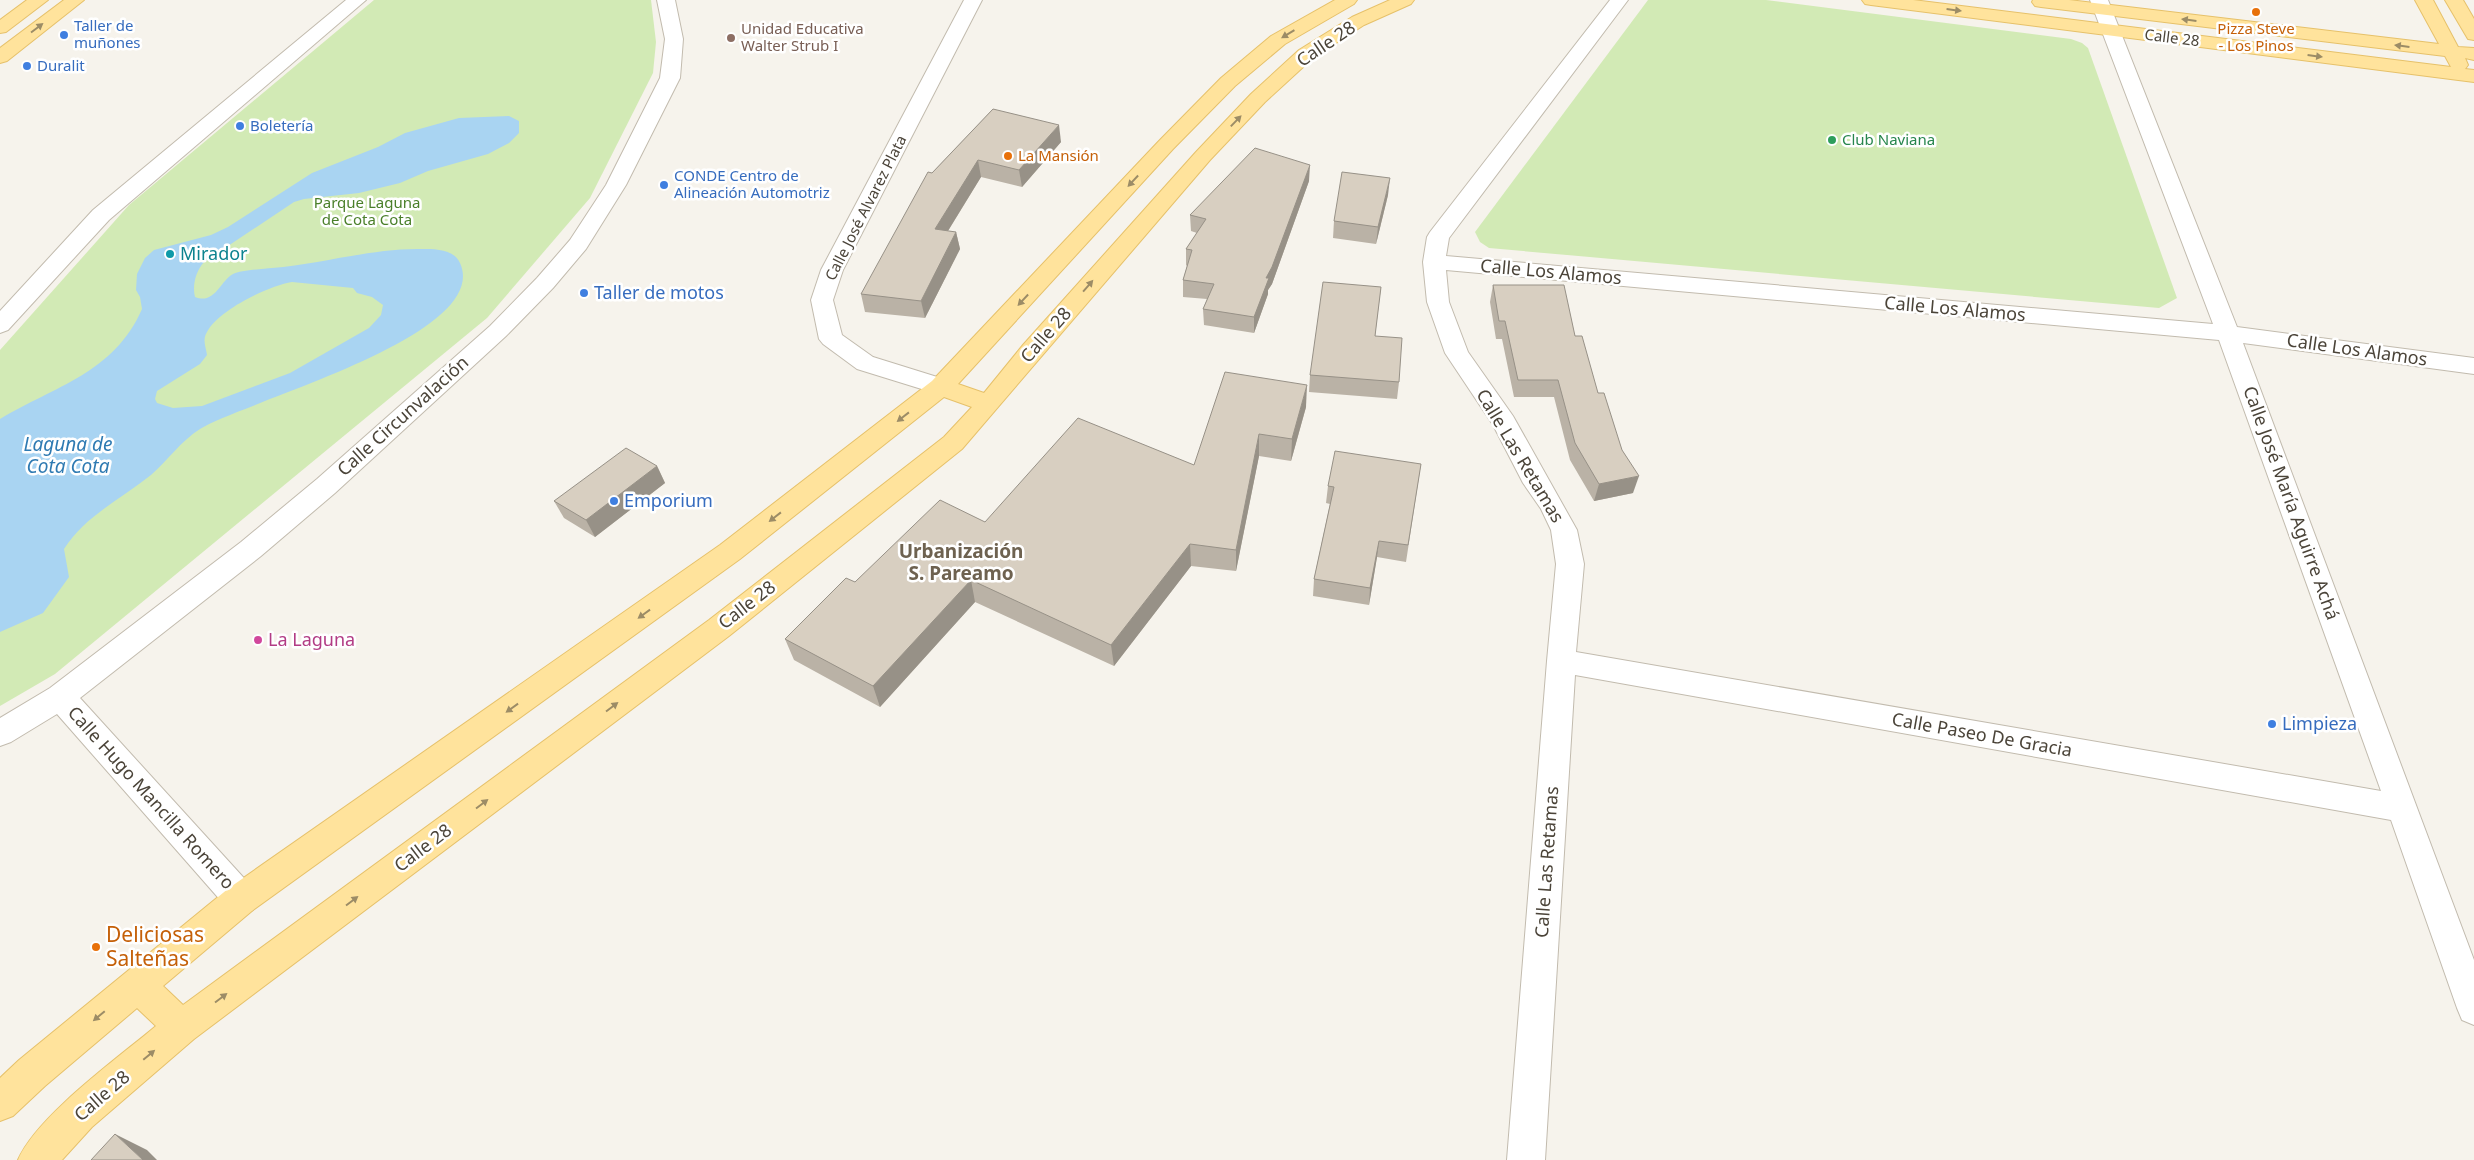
<svg xmlns="http://www.w3.org/2000/svg" width="2474" height="1160" font-family="'Noto Sans',sans-serif">
<style>
.green{fill:#d2eab5}
.water{fill:#a9d4f2;fill-rule:evenodd}
.lines{fill:none;stroke-linecap:round;stroke-linejoin:round}
.minor-casing{stroke:#c2bbae;stroke-width:2}
.major-casing{stroke:#e6c16a;stroke-width:2}
.minor{fill:#fff;fill-rule:evenodd}
.major{fill:#ffe39c;fill-rule:evenodd}
.wall{fill:#bab2a6}
.shaded-wall{fill:#979187}
.building{fill:#d8cfc1;stroke:#979187}
.oneway{fill:#9c8c66}
.food-dot{fill:#e8710a;stroke:#fff;stroke-width:2}
.shop-dot{fill:#3f7fe0;stroke:#fff;stroke-width:2}
.education-dot{fill:#8d6e63;stroke:#fff;stroke-width:2}
.leisure-dot{fill:#2e9e5b;stroke:#fff;stroke-width:2}
.culture-dot{fill:#0f9aa8;stroke:#fff;stroke-width:2}
.hotel-dot{fill:#d1479c;stroke:#fff;stroke-width:2}
.labels{text-anchor:middle;stroke-width:5;stroke-linejoin:round;paint-order:stroke}
.far-shop-label{font-size:15px;fill:#366cbe;stroke:#fff;text-anchor:start}
.far-education-label{font-size:15px;fill:#785e54;stroke:#fff;text-anchor:start}
.far-food-label{font-size:15px;fill:#c56008;stroke:#fff}
.far-street-label{font-size:15px;fill:#4b4439;stroke:#fff}
.far-leisure-label{font-size:15px;fill:#27864d;stroke:#fff;text-anchor:start}
.far-park-label{font-size:15px;fill:#4a7f2a;stroke:#fff}
.street-label{font-size:18px;fill:#4b4439;stroke:#fff}
.culture-label{font-size:18px;fill:#0d838f;stroke:#fff;text-anchor:start}
.shop-label{font-size:18px;fill:#366cbe;stroke:#fff;text-anchor:start}
.hotel-label{font-size:18px;fill:#b23c85;stroke:#fff;text-anchor:start}
.water-label{font-size:19px;font-style:italic;fill:#2e7ab2;stroke:#fff}
.neighbourhood-label{font-size:19px;font-weight:bold;fill:#6e6250;stroke:#fff}
.near-food-label{font-size:21px;fill:#c56008;stroke:#fff;text-anchor:start}
</style>
<rect width="100%" height="100%" fill="#f6f3ec"/>
<!-- green -->
<g class="green">
<path d="M374,0H651L656,42L653,73L590,198L487,318L55,674L0,706V350L129,205Z"/>
<path d="M1648,0H1766L2071,39L2082,43L2088,48L2177,298L2159,308L1489,248L1480,242L1475,232Z"/>
</g>
<!-- water -->
<path class="water" d="M509,116L519,121V133L509,143L488,154L428,171L400,183L359,193L304,199L294,202L204,262C196,271 192,285 195,297C215,305 220,281 233,274C240,270 263,269 272,268C322,264 372,248 422,249C435,249 454,249 460,263C493,336 242,402 200,429C181,441 168,460 151,475C121,499 85,516 64,549L69,577L43,613L0,632V419C55,386 114,373 142,309L140,297L136,290L137,274L145,258L154,250L211,235L228,227L312,173L378,147L405,133L459,118ZM292,282L353,288L357,293L372,297L383,305L381,315L369,328L290,373L202,406L173,408L157,403L155,399L157,391L200,364L207,355C206,347 202,340 207,332C219,310 268,286 292,282Z"/>
<g class="lines">
<defs>
<g id="minor">
<path d="M346,0H366L109,220L8,330L0,333V311L93,210Z"/>
<path d="M657,0H675L683,39L680,78L626,185L586,249L553,288L506,336L335,493L261,556L80,698L253,888L257,899L253,910L241,914L229,910L57,714L11,742L0,746V718L50,688L241,542L317,479L490,326L537,278L570,240L606,185L660,78L665,39Z"/>
<path d="M964,0H982L843,270L833,300L842,335L873,357L950,381L953,387L950,393L941,395L857,369L823,344L819,339L811,300L821,270Z"/>
<path d="M1610,0H1628L1449,238L1446,256L2213,324L2090,0H2108L2237,327L2474,358V374L2243,343L2474,960V1025L2462,1020L2457,1008L2391,820L1575,675L1545,1160H1507L1547,661L1556,564L1551,530L1541,509L1523,483L1493,425L1445,353L1427,302L1423,262L1427,237L1430,232ZM1446,270L2219,340L2381,791L1576,652L1584,564L1577,530L1513,416L1468,352L1449,302Z"/>
</g>
<g id="major">
<path d="M27,0H48L6,32L0,33V20Z"/>
<path d="M64,0H84L7,61L0,63V48Z"/>
<path d="M1335,0H1357L1354,4L1285,44L1235,86L1173,149L958,384L984,393L1023,345L1196,152L1251,94L1299,50L1352,17L1390,0H1414L1411,4L1364,25L1313,58L1265,102L1210,160L962,449L729,636L194,1039L92,1127L62,1160H18C37,1116 118,1058 156,1026L137,1008L45,1086L13,1116L0,1121V1078L19,1060L229,888L720,545L932,381L1159,141L1221,78L1271,36ZM944,397L972,407L944,437L709,620L183,1005L163,986L253,910L740,559Z"/>
<path d="M1862,0H1913L2451,67L2445,56L2041,7L2035,6L2032,2L2033,0H2069L2439,44L2415,0H2433L2458,47L2474,48V60L2465,58L2468,65L2465,69L2474,70V82L1871,5L1865,4Z"/>
<path d="M2445,0H2463L2474,19V40L2468,39Z"/>
</g>
</defs>
<!-- minor casing -->
<use href="#minor" class="minor-casing"/>
<!-- major casing -->
<use href="#major" class="major-casing"/>
<!-- minor -->
<use href="#minor" class="minor"/>
<!-- major -->
<use href="#major" class="major"/>
</g>
<!-- wall -->
<g class="wall">
<path d="M993,109L1061,142L1022,187L981,177L948,231L956,232L960,249L925,318L865,312L861,294L932,173Z"/>
<path d="M1309,181L1272,284L1268,290V294L1254,333L1204,325L1203,309L1207,299L1183,297V280L1187,266L1186,265V249L1197,233L1191,231L1190,215Z"/>
<path d="M1388,195L1376,244L1333,238L1334,221Z"/>
<path d="M1493,285L1575,336L1598,393L1633,493L1594,501L1570,460L1554,397H1514L1502,339H1496L1490,302Z"/>
<path d="M1381,287L1375,336L1399,382L1397,399L1309,392L1310,375Z"/>
<path d="M1306,407L1291,461L1259,456L1236,571L1191,566L1114,666L975,602L880,707L794,660L785,639L855,582L985,522L1194,465Z"/>
<path d="M1421,464L1406,562L1377,557L1369,605L1313,596L1314,579L1330,504L1326,503L1328,486Z"/>
<path d="M657,466L665,483L595,537L564,518L554,501Z"/>
</g>
<!-- shaded-wall -->
<g class="shaded-wall">
<path d="M1059,125L1061,142L1022,187L1019,170Z"/>
<path d="M978,160L981,177L938,247L935,229Z"/>
<path d="M1310,165L1309,181L1272,284L1268,290V294L1254,333V317L1266,278Z"/>
<path d="M1390,178L1388,195L1376,244L1378,227Z"/>
<path d="M956,232L960,249L925,318L921,301Z"/>
<path d="M1307,385L1306,407L1291,461L1292,439Z"/>
<path d="M1259,434V456L1236,571V550Z"/>
<path d="M657,466L665,483L595,537L586,520Z"/>
<path d="M1639,476L1633,493L1594,501L1599,484Z"/>
<path d="M1379,541L1377,557L1369,605L1370,588Z"/>
<path d="M1190,544L1191,566L1114,666L1111,645Z"/>
<path d="M971,580L975,602L880,707L873,686Z"/>
<path d="M115,1134L147,1150L157,1160H143Z"/>
</g>
<!-- building -->
<g class="building">
<path d="M993,109L1059,125L1019,170L978,160L935,229L956,232L921,301L861,294L928,172L932,173Z"/>
<path d="M1255,148L1310,165L1272,267L1266,278H1269L1254,317L1203,309L1214,284L1183,280L1192,250L1186,249L1206,219L1190,215Z"/>
<path d="M1342,172L1390,178L1378,227L1334,221Z"/>
<path d="M1323,282L1381,287L1375,336L1402,338L1399,382L1310,375Z"/>
<path d="M1493,285H1564L1575,336H1582L1598,393H1604L1622,450L1639,476L1599,484L1575,443L1558,380H1518L1505,321H1499Z"/>
<path d="M1225,372L1307,385L1292,439L1259,434L1236,550L1190,544L1111,645L971,580L873,686L785,639L846,578L855,582L940,500L985,522L1078,418L1194,465Z"/>
<path d="M626,448L657,466L586,520L554,501Z"/>
<path d="M1335,451L1421,464L1408,545L1379,541L1370,588L1314,579L1334,487L1328,486Z"/>
<path d="M115,1134L143,1160H91Z"/>
</g>
<!-- one-way arrows -->
<defs><path id="oneway-solid" d="M-6-.8H1V-3.2L6.5 0L1 3.2V.8H-6Z" transform="scale(1.25)"/></defs>
<g class="oneway">
<use href="#oneway-solid" transform="translate(1954 10) rotate(7)"/>
<use href="#oneway-solid" transform="translate(2189 20) rotate(-173)"/>
<use href="#oneway-solid" transform="translate(37 28) rotate(-37)"/>
<use href="#oneway-solid" transform="translate(1288 34) rotate(149)"/>
<use href="#oneway-solid" transform="translate(2402 46) rotate(-173)"/>
<use href="#oneway-solid" transform="translate(2315 56) rotate(7)"/>
<use href="#oneway-solid" transform="translate(1236 121) rotate(-46)"/>
<use href="#oneway-solid" transform="translate(1133 181) rotate(133)"/>
<use href="#oneway-solid" transform="translate(1088 286) rotate(-49)"/>
<use href="#oneway-solid" transform="translate(1023 300) rotate(133)"/>
<use href="#oneway-solid" transform="translate(903 417) rotate(142)"/>
<use href="#oneway-solid" transform="translate(775 517) rotate(142)"/>
<use href="#oneway-solid" transform="translate(644 614) rotate(144)"/>
<use href="#oneway-solid" transform="translate(612 707) rotate(-37)"/>
<use href="#oneway-solid" transform="translate(512 708) rotate(144)"/>
<use href="#oneway-solid" transform="translate(482 804) rotate(-37)"/>
<use href="#oneway-solid" transform="translate(352 901) rotate(-37)"/>
<use href="#oneway-solid" transform="translate(221 998) rotate(-37)"/>
<use href="#oneway-solid" transform="translate(99 1016) rotate(140)"/>
<use href="#oneway-solid" transform="translate(149 1055) rotate(-40)"/>
</g>
<!-- markers -->
<g class="food-dot">
<circle cx="2256" cy="12" r="5"/>
<circle cx="1008" cy="156" r="5"/>
<circle cx="96" cy="947" r="5"/>
</g>
<g class="shop-dot">
<circle cx="64" cy="35" r="5"/>
<circle cx="27" cy="66" r="5"/>
<circle cx="240" cy="126" r="5"/>
<circle cx="664" cy="185" r="5"/>
<circle cx="584" cy="293" r="5"/>
<circle cx="614" cy="501" r="5"/>
<circle cx="2272" cy="724" r="5"/>
</g>
<circle class="education-dot" cx="731" cy="38" r="5"/>
<circle class="leisure-dot" cx="1832" cy="140" r="5"/>
<circle class="culture-dot" cx="170" cy="254" r="5"/>
<circle class="hotel-dot" cx="258" cy="640" r="5"/>
<g class="labels">
<!-- far-shop labels -->
<g class="far-shop-label">
<text x="74" y="31">Taller de<tspan x="74" dy="17">muñones</tspan></text>
<text x="37" y="71">Duralit</text>
<text x="250" y="131">Boletería</text>
<text x="674" y="181">CONDE Centro de<tspan x="674" dy="17">Alineación Automotriz</tspan></text>
</g>
<!-- far-education labels -->
<g class="far-education-label">
<text x="741" y="34">Unidad Educativa<tspan x="741" dy="17">Walter Strub I</tspan></text>
</g>
<!-- far-food labels -->
<g class="far-food-label">
<text x="2256" y="34">Pizza Steve<tspan x="2256" dy="17">- Los Pinos</tspan></text>
<text x="1018" y="161" text-anchor="start">La Mansión</text>
</g>
<!-- far-street labels -->
<g class="far-street-label">
<text transform="translate(2172 38) rotate(7)" y="5">Calle 28</text>
<text transform="translate(866 208) rotate(-63)" y="5">Calle José Alvarez Plata</text>
</g>
<!-- far-leisure labels -->
<g class="far-leisure-label">
<text x="1842" y="145">Club Naviana</text>
</g>
<!-- far-park labels -->
<g class="far-park-label">
<text x="367" y="208">Parque Laguna<tspan x="367" dy="17">de Cota Cota</tspan></text>
</g>
<!-- street labels -->
<g class="street-label">
<text transform="translate(1326 44) rotate(-34)" y="6">Calle 28</text>
<text transform="translate(1551 272) rotate(5)" y="6">Calle Los Alamos</text>
<text transform="translate(1955 309) rotate(5)" y="6">Calle Los Alamos</text>
<text transform="translate(1046 335) rotate(-49)" y="6">Calle 28</text>
<text transform="translate(2357 350) rotate(8)" y="6">Calle Los Alamos</text>
<text transform="translate(403 416) rotate(-42)" y="6">Calle Circunvalación</text>
<text transform="translate(1520 456) rotate(59)" y="6">Calle Las Retamas</text>
<text transform="translate(2291 503) rotate(70)" y="6">Calle José María Aguirre Achá</text>
<text transform="translate(747 605) rotate(-38)" y="6">Calle 28</text>
<text transform="translate(1982 735) rotate(10)" y="6">Calle Paseo De Gracia</text>
<text transform="translate(151 798) rotate(48)" y="6">Calle Hugo Mancilla Romero</text>
<text transform="translate(423 848) rotate(-37)" y="6">Calle 28</text>
<text transform="translate(1547 862) rotate(-86)" y="6">Calle Las Retamas</text>
<text transform="translate(102 1096) rotate(-41)" y="6">Calle 28</text>
</g>
<!-- culture labels -->
<g class="culture-label">
<text x="180" y="260">Mirador</text>
</g>
<!-- shop labels -->
<g class="shop-label">
<text x="594" y="299">Taller de motos</text>
<text x="624" y="507">Emporium</text>
<text x="2282" y="730">Limpieza</text>
</g>
<!-- hotel labels -->
<g class="hotel-label">
<text x="268" y="646">La Laguna</text>
</g>
<!-- water labels -->
<g class="water-label">
<text x="68" y="451">Laguna de<tspan x="68" dy="22">Cota Cota</tspan></text>
</g>
<!-- neighbourhood labels -->
<g class="neighbourhood-label">
<text x="961" y="558">Urbanización<tspan x="961" dy="22">S. Pareamo</tspan></text>
</g>
<!-- near-food labels -->
<g class="near-food-label">
<text x="106" y="942">Deliciosas<tspan x="106" dy="24">Salteñas</tspan></text>
</g>
</g>
</svg>
